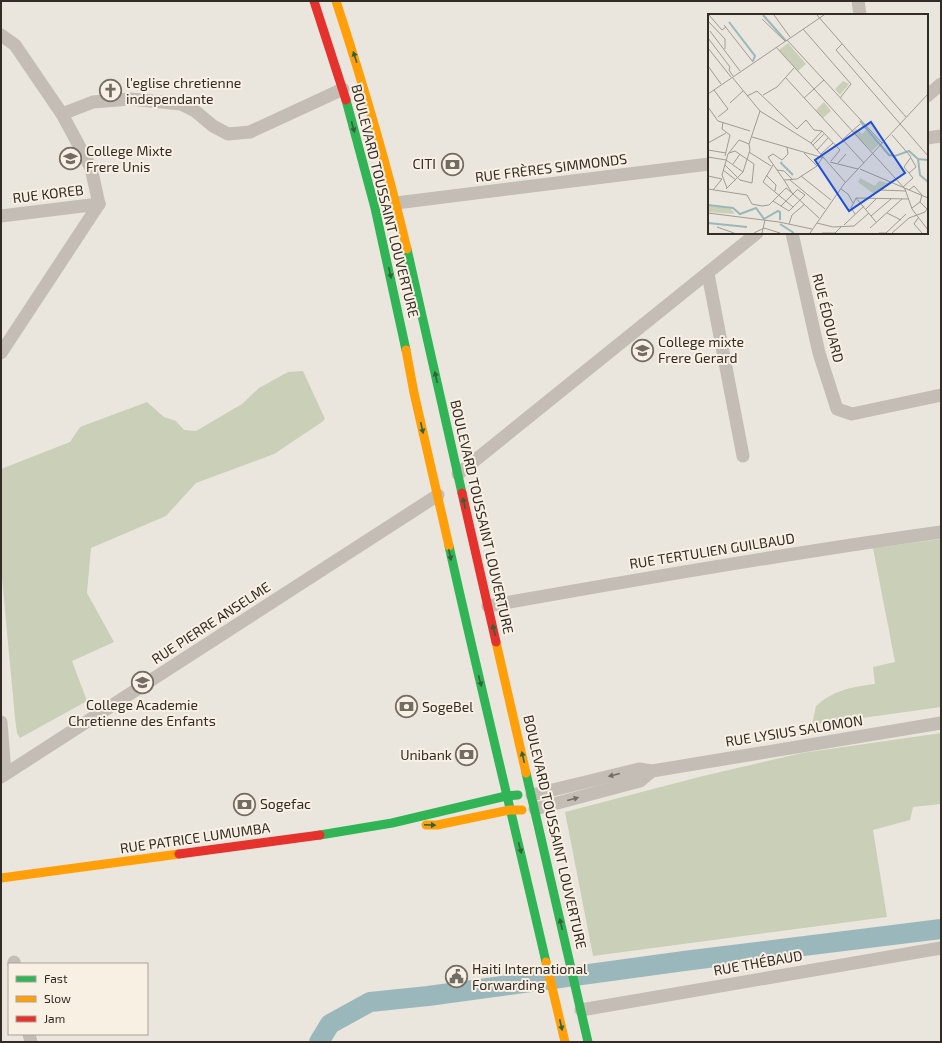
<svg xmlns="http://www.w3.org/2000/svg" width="942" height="1043" font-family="'Exo 2',sans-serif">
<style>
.green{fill:#c9d0b7}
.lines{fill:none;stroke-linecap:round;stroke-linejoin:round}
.river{stroke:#9ab8bb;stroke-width:20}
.street{stroke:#c3bdb6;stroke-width:13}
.fast{stroke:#30b455;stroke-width:9}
.slow{stroke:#ff9f0a;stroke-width:9}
.jam{stroke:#e5322d;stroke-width:9}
.oneway{fill:#326238}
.oneway2{fill:#746d66}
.labels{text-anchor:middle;stroke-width:4;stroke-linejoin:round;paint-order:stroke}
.poi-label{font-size:14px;fill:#332b25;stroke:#f8f0e3;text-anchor:start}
.street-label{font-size:14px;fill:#332b25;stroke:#f8f0e3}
.inset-river{fill:none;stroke:#9ab8bb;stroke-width:2}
.inset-road{fill:none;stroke:#a19b93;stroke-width:1}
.view{fill:#1d4ed8;fill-opacity:0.15;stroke:#1d4ed8;stroke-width:2}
.inset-edge{fill:none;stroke:#332b25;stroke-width:2}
</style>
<rect width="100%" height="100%" fill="#eae6dd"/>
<!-- green -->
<g class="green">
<path d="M303,371L325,419L322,422L274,454L196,483L166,516L91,548L87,593L114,642L72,661L87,701L20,738L17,733L15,718L1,568V469L70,442L80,427L147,402L164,417L176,421L184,430L196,431L242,404L259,388L288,372Z"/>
<path d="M941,539V707L812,725L816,706C834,690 851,687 875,684L873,667L895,662L873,548Z"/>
<path d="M941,733V804L913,807L910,820L873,830L887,917L593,956L565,812L703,776L802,753Z"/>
</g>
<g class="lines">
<!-- river -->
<path class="river" d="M319,1042L330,1024L370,1002L428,996L684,961L941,929"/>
<!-- street -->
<g class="street">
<path d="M858,1L860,15"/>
<path d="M1,35L15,45L62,114L91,168L99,204"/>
<path d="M927,96L941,84"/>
<path d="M62,114L93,102L130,99L181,104L195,111L213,126L228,134L250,132L343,89"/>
<path d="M927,138L941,136"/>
<path d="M396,203L709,164"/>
<path d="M1,216L99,204"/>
<path d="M792,233L819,353L837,409L852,414L941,395"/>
<path d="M708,274L743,456"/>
<path d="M1,353L99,204"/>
<path d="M458,474L757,233"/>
<path d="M488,606C639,579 789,553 941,532"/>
<path d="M1,722L5,774"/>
<path d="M1,777L438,495"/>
<path d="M532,795L639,769L652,771L941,723"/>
<path d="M535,809L640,781L652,771"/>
<path d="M14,962V964"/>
<path d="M581,1010L941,948"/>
<path d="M29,1034L31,1042"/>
</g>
<!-- fast -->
<g class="fast">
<path d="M346,100L375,208L406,350"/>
<path d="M407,249L462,493"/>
<path d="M449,546C480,685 514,823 546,962"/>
<path d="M526,773L588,1042"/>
<path d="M320,835L392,823L506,796L518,795"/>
</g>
<!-- slow -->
<g class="slow">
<path d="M336,1C363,83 387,165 407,249"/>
<path d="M406,350L414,393L449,546"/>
<path d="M496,642L526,773"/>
<path d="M426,825H437L510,810H522"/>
<path d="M1,878L179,854"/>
<path d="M546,962L565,1042"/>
</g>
<!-- jam -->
<g class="jam">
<path d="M314,1L346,100"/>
<path d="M462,493L496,642"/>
<path d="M179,854L320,835"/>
</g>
</g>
<!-- one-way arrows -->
<defs><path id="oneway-solid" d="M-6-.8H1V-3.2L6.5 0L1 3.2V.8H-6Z"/></defs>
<g class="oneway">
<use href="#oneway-solid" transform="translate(355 57) rotate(-108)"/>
<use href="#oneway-solid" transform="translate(353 127) rotate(75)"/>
<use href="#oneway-solid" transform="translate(390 273) rotate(77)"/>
<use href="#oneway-solid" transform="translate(436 377) rotate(-103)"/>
<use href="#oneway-solid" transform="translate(422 428) rotate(77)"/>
<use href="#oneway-solid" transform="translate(464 503) rotate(-103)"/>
<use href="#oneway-solid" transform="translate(450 555) rotate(78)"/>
<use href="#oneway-solid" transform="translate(494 630) rotate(-103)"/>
<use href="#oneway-solid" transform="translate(480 681) rotate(75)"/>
<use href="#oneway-solid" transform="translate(523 757) rotate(-103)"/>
<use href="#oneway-solid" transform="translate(430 825) rotate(2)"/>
<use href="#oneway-solid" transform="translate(520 848) rotate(75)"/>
<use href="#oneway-solid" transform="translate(561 924) rotate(-103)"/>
<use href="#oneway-solid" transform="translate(561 1025) rotate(77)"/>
</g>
<g class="oneway2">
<use href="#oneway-solid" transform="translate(614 775) rotate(166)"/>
<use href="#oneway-solid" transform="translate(573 799) rotate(-15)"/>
</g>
<!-- icons -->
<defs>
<symbol id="church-ring" viewBox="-11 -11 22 22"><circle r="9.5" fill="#f8f0e3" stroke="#736c65" stroke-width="1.5"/><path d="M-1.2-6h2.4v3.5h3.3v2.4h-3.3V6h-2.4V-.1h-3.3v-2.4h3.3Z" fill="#736c65"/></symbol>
<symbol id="school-ring" viewBox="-11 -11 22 22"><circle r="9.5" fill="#f8f0e3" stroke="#736c65" stroke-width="1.5"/><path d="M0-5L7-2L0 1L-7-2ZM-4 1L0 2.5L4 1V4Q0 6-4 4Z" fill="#736c65"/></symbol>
<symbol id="bank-ring" viewBox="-11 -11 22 22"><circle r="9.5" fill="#f8f0e3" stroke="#736c65" stroke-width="1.5"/><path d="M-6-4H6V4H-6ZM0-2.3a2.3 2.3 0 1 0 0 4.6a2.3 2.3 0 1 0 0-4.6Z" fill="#736c65"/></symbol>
<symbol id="civic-ring" viewBox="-11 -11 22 22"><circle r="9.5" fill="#f8f0e3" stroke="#736c65" stroke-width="1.5"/><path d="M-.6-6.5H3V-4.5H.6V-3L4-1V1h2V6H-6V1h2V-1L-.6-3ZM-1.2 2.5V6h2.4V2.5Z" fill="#736c65"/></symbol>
</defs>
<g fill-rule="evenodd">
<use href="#church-ring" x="98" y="78" width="25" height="25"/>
<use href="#school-ring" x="58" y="146" width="25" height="25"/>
<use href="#bank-ring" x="440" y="152" width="25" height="25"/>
<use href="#school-ring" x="630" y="338" width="25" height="25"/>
<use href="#school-ring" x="130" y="670" width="25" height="25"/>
<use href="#bank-ring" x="394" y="694" width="25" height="25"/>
<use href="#bank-ring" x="454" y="742" width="25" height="25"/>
<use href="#bank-ring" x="232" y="792" width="25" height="25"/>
<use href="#civic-ring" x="444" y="964" width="25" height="25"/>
</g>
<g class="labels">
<!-- poi labels -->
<g class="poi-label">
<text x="126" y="88">l'eglise chretienne<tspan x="126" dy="16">independante</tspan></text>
<text x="86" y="156">College Mixte<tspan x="86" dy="16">Frere Unis</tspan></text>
<text x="436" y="169" text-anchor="end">CITI</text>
<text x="658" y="347">College mixte<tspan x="658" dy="16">Frere Gerard</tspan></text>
<text x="142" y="710" text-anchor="middle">College Academie<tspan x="142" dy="16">Chretienne des Enfants</tspan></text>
<text x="422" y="712">SogeBel</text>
<text x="452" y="760" text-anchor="end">Unibank</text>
<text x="260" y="809">Sogefac</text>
<text x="472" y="974">Haiti International<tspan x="472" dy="16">Forwarding</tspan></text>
</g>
<!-- street labels -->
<g class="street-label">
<text transform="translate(551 168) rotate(-7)" y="5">RUE FRÈRES SIMMONDS</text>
<text transform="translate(48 194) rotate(-7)" y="5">RUE KOREB</text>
<text transform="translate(385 201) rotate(76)" y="5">BOULEVARD TOUSSAINT LOUVERTURE</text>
<text transform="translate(828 318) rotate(76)" y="5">RUE ÉDOUARD</text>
<text transform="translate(482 517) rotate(77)" y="5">BOULEVARD TOUSSAINT LOUVERTURE</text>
<text transform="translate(712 551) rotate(-9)" y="5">RUE TERTULIEN GUILBAUD</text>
<text transform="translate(211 623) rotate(-33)" y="5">RUE PIERRE ANSELME</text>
<text transform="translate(794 731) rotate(-9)" y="5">RUE LYSIUS SALOMON</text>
<text transform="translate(555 832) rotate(77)" y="5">BOULEVARD TOUSSAINT LOUVERTURE</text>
<text transform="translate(195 838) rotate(-8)" y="5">RUE PATRICE LUMUMBA</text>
<text transform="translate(758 963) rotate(-10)" y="5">RUE THÉBAUD</text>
</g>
</g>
<!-- overview -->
<g transform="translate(708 14)">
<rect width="220" height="220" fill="#eae6dd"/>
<path d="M80,29L98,50L90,57L71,36ZM135,67L141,70L132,81L127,75ZM116,88L123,97L115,104L108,96ZM148,115L154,120L158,116L171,130L164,137L144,118ZM152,164L167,172L171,167L180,169L166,180L150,168ZM5,191L23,195L27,200L0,198V192Z" fill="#c9d0b7"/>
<path class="inset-river" d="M55,1L78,27M21,8L47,42L45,47M152,107L181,141L187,142L201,137L210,145L220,146M210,145L212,161L220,168M74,148L73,149L85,161M0,191L25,194L32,200L48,194L56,205L70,197L72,198V206M0,209L39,213M72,210L86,219"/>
<path class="inset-road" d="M1,1L14,16L18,13M66,1L82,23M109,1L198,103M54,5L77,27M0,7L17,25V35M16,11L45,48M95,15L143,70L132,84M2,17L32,57M0,24L22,53L21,56L25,62M79,26L174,129M134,30L128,36L220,142M68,33L197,175L204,195L220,216M0,34L23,63M0,52L13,70M24,63L52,97L103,129L116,144M77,63L156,149M6,76L20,95L10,103M0,80L116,1M55,81L69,73L86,54M39,82L49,77L89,115L98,106L106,116L114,117L132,136L123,147M96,84L116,66M22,89L35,77M0,93L10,107L42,117M15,108L14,115L22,121L17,142M184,121L203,143L196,153L205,164L195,173M44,123L116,144L137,168M134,126L152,110M0,129L18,119M103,129L114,117M41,130L52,97M105,131L116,120M79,133L80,140L74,146L65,140L60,143L76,166L89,165L109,152L114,144M0,136L18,139M109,136L120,124M41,138L63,152M96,139L109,152M113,140L125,129M0,143L18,146L35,158M122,148L150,155M130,149L138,140M25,150L32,140M17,151L32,166L44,169L46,150L27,137L21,139M65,151L55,168L85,193M152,155L220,184M15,156L28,166M69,156L76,157L85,166M201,159L208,153L203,144M58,161L68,171L67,177M0,162L14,165L5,176M93,162L123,186M76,166L84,179L111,204M82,166L117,195M19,174L14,161L20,140L31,126L41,130M0,175L39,181L44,190L54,192L61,191L78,174L84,179M18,175L35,158L42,136L41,130M133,175L140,180L145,189M173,176L198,177M201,176L206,172L214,181L212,188L204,194M148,184L201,185M148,184L168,208M161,184L182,168M65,187L73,192L90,175M212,188L219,195L217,198M73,192L81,197L97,181L90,176M158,195L169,184M0,199L71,208L104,215M179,199L193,206M147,200L143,194L148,184M163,202L183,185M210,204L206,210L214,219M109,209L125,213L146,212L161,199M81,210L84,201L97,190M136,211L156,192M9,213L26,219M162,214L194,185M46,219L56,214L72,219M54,219L57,206M102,219L136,170L220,80M114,219H127L134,212M171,219H178L198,200M184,219L201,204L217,198"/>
<path class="view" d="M163,108L197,159L141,197L107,146Z"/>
<rect width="220" height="220" class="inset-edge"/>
</g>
<!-- border -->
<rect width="942" height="1043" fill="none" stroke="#332b25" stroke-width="4"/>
<!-- legend -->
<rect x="8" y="963" width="140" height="72" fill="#f8f0e3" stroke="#a9a197"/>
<rect x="16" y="976" width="20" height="6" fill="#30b455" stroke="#a9a197"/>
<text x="44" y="983" font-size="12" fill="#332b25">Fast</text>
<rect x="16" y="996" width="20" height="6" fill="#ff9f0a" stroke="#a9a197"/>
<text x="44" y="1003" font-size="12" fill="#332b25">Slow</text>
<rect x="16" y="1016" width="20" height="6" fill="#e5322d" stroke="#a9a197"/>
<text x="44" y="1023" font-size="12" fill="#332b25">Jam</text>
</svg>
